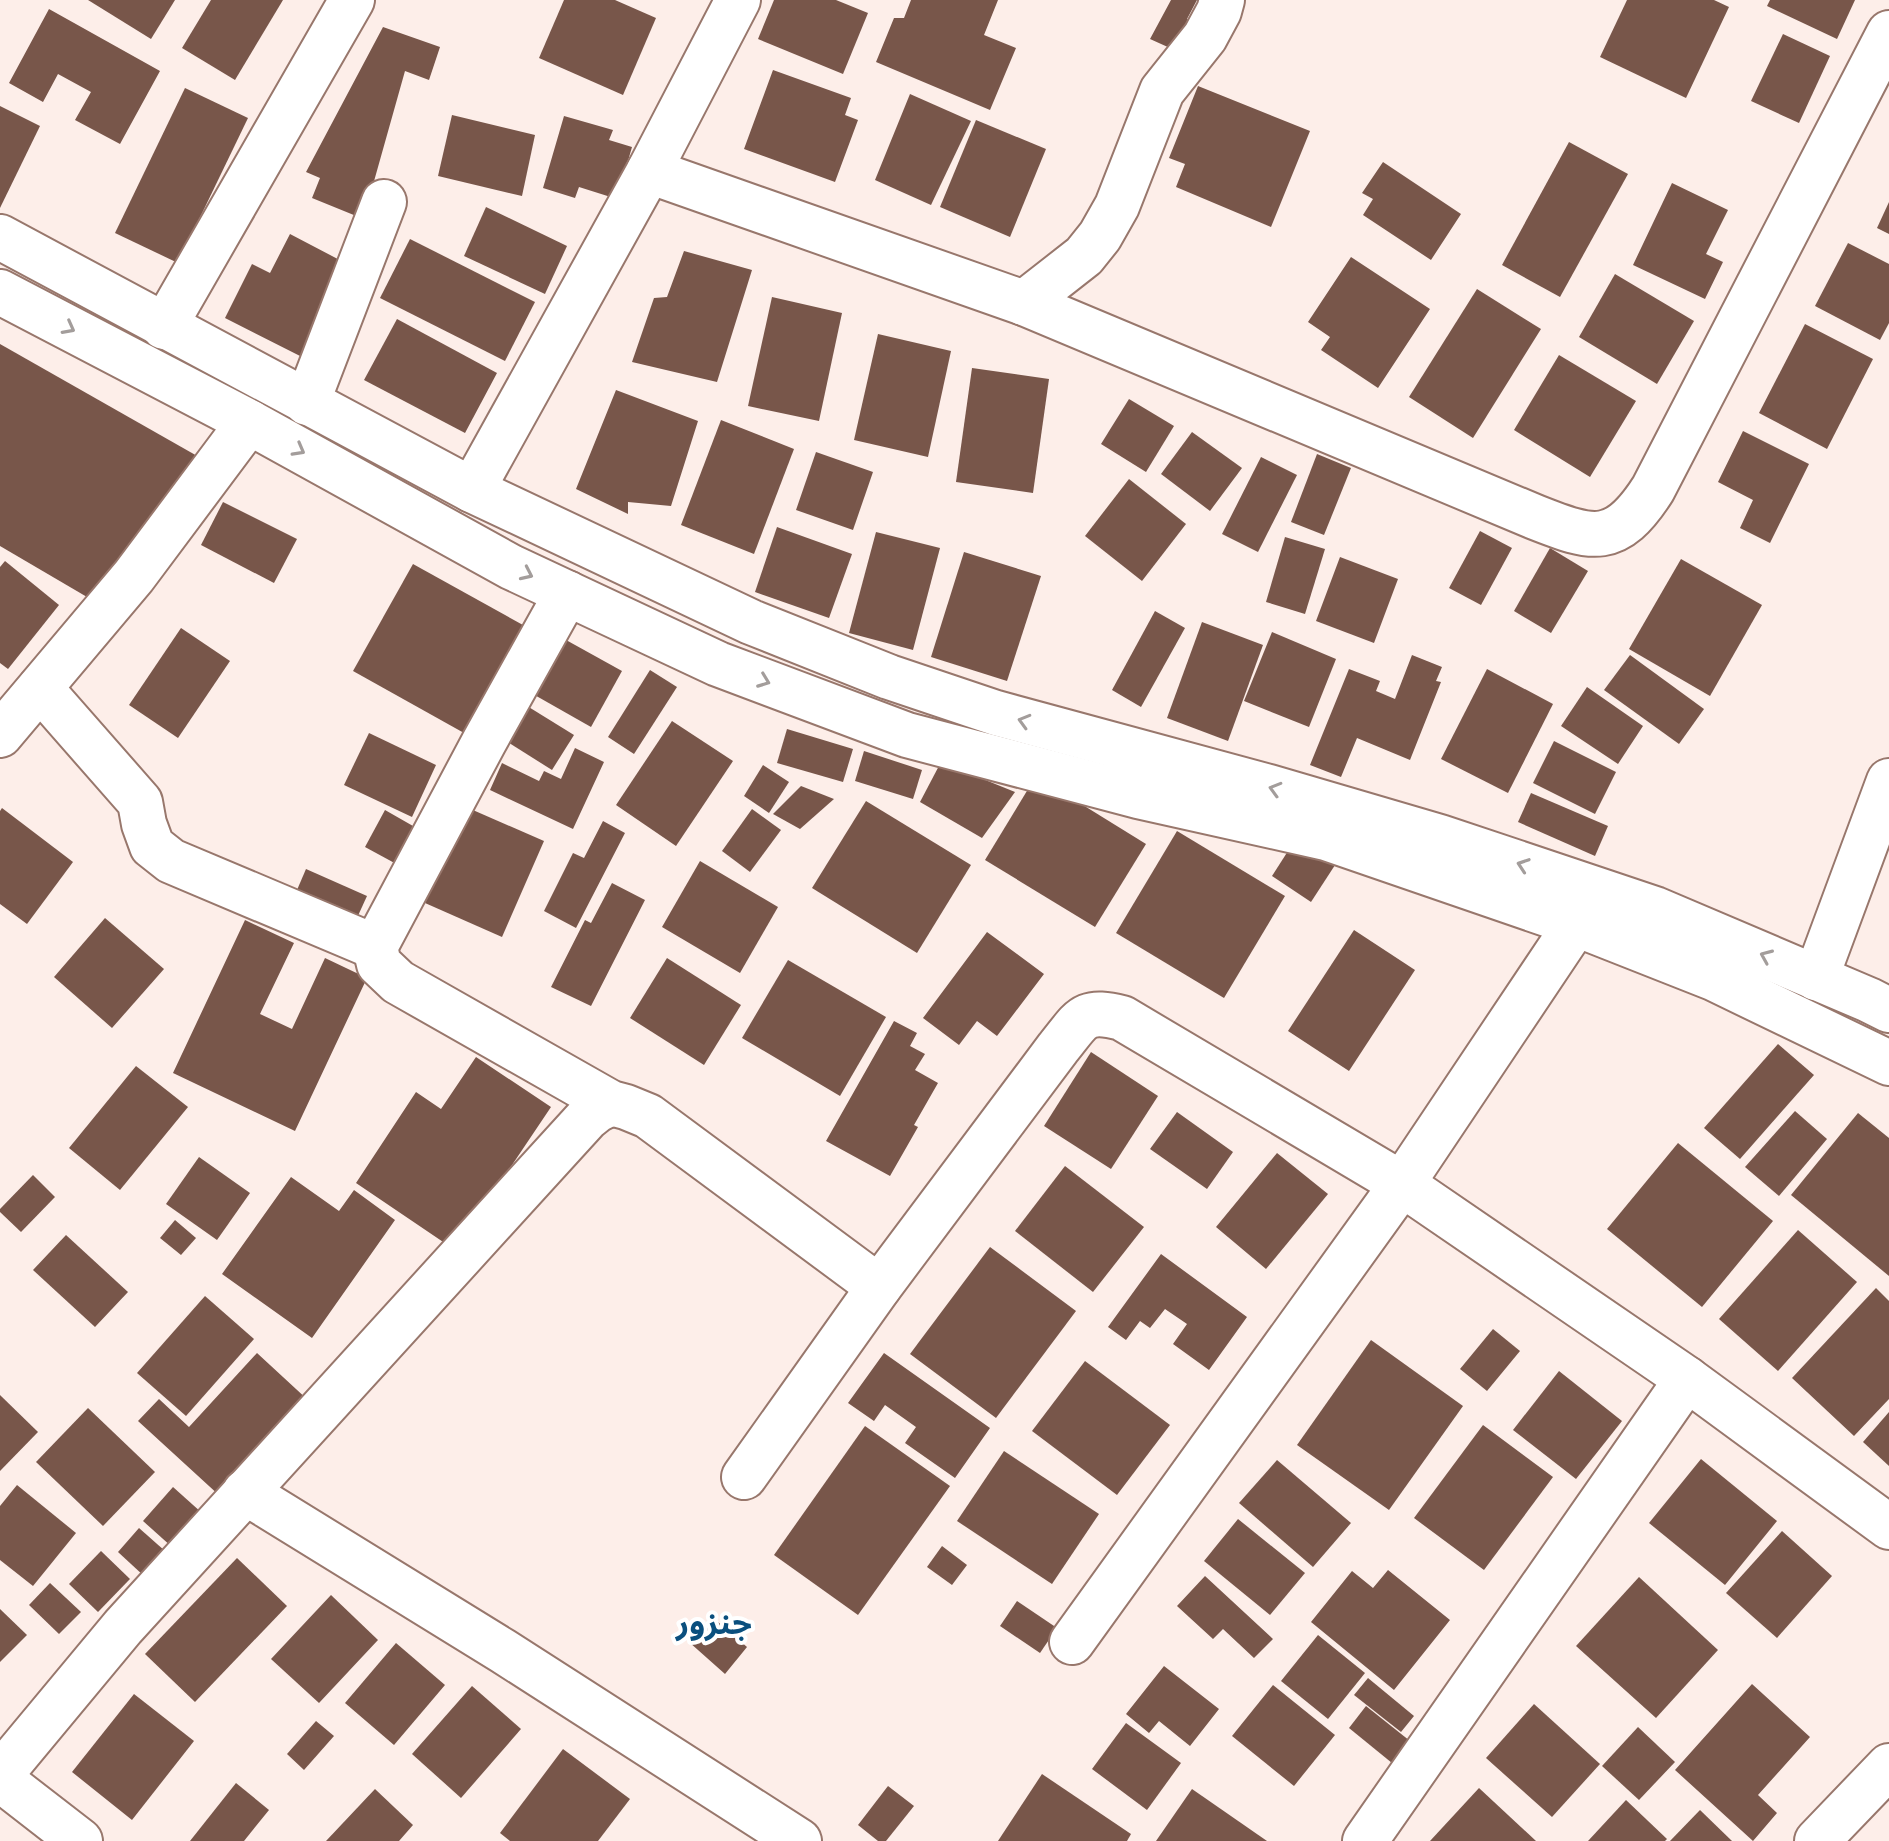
<svg xmlns="http://www.w3.org/2000/svg" width="1889" height="1841" font-family="Helvetica,'Noto Sans Arabic',sans-serif">
<style>
.building{fill:#78564a}
.lines{fill:none;stroke-linecap:round;stroke-linejoin:round}
.minor-casing{stroke:#98776c;stroke-width:48}
.minor{stroke:#fff;stroke-width:44}
.oneway{stroke:#a39d9b}
.labels{text-anchor:middle;stroke-width:8;stroke-linejoin:round;paint-order:stroke}
.district-label{font-size:32px;font-weight:bold;fill:#0a4f7e;stroke:#fff}
</style>
<rect width="100%" height="100%" fill="#fdeee9"/>
<!-- building -->
<g class="building">
<path d="M88,0H175L151,39Z"/>
<path d="M211,0H283L235,80L182,48Z"/>
<path d="M564,0H615L656,18L623,95L539,58Z"/>
<path d="M774,0H836L868,13L843,74L758,39Z"/>
<path d="M911,0H998L984,35L1016,48L990,110L876,62L894,18H904Z"/>
<path d="M1171,0H1197L1187,19L1199,26L1170,48L1150,39Z"/>
<path d="M1627,0H1714L1729,7L1686,98L1600,57Z"/>
<path d="M1770,0H1855L1837,39L1767,6Z"/>
<path d="M49,9L160,71L120,144L75,120L91,92L58,74L43,102L9,83Z"/>
<path d="M383,27L440,47L429,80L405,71L369,199L371,222L312,198L320,178L306,172Z"/>
<path d="M1783,34L1830,56L1799,123L1751,101Z"/>
<path d="M773,70L851,98L845,115L858,120L835,182L744,149Z"/>
<path d="M1198,86L1310,131L1271,227L1176,187L1185,164L1169,158Z"/>
<path d="M185,88L248,118L178,263L115,233Z"/>
<path d="M910,94L971,121L931,205L875,180Z"/>
<path d="M0,106L40,126L0,208Z"/>
<path d="M452,115L535,135L522,196L438,176Z"/>
<path d="M564,116L613,130L609,140L632,147L617,199L579,187L575,198L543,188Z"/>
<path d="M976,120L1046,149L1010,237L940,207Z"/>
<path d="M1569,142L1628,174L1560,297L1502,265Z"/>
<path d="M1383,162L1461,214L1431,260L1363,215L1373,199L1362,193Z"/>
<path d="M1672,183L1728,210L1706,254L1723,262L1705,299L1633,265Z"/>
<path d="M1889,202V234L1877,228Z"/>
<path d="M486,207L567,246L545,294L464,256Z"/>
<path d="M290,234L353,267L306,359L225,318L252,264L270,273Z"/>
<path d="M410,239L535,302L505,361L380,298Z"/>
<path d="M1848,243L1889,264V323L1880,340L1815,306Z"/>
<path d="M684,251L752,270L717,382L632,362L654,298L667,297Z"/>
<path d="M1351,257L1430,309L1378,388L1321,350L1330,337L1308,322Z"/>
<path d="M1615,274L1694,321L1657,384L1579,337Z"/>
<path d="M1477,289L1541,329L1473,438L1409,397Z"/>
<path d="M772,297L842,313L819,421L748,406Z"/>
<path d="M397,319L497,373L465,433L364,380Z"/>
<path d="M1805,324L1873,359L1827,449L1759,413Z"/>
<path d="M878,334L951,351L928,457L854,440Z"/>
<path d="M0,344L206,461L87,597L0,546Z"/>
<path d="M1559,355L1636,401L1590,477L1514,430Z"/>
<path d="M972,368L1049,379L1033,493L956,482Z"/>
<path d="M616,390L698,421L671,506L628,502V514L576,489Z"/>
<path d="M1129,399L1174,426L1146,472L1101,444Z"/>
<path d="M721,420L794,449L754,554L681,525Z"/>
<path d="M1743,431L1809,464L1770,543L1740,528L1753,500L1718,482Z"/>
<path d="M1192,432L1242,468L1210,511L1161,474Z"/>
<path d="M816,452L873,472L853,530L796,510Z"/>
<path d="M1317,454L1351,468L1324,535L1291,522Z"/>
<path d="M1261,457L1297,475L1258,552L1222,534Z"/>
<path d="M1129,479L1186,524L1142,581L1085,536Z"/>
<path d="M223,502L297,539L274,583L201,545Z"/>
<path d="M777,527L852,554L829,618L755,592Z"/>
<path d="M1480,531L1512,548L1481,605L1449,588Z"/>
<path d="M876,532L940,548L913,650L849,633Z"/>
<path d="M1285,537L1325,549L1305,614L1266,602Z"/>
<path d="M1550,548L1588,571L1551,633L1514,611Z"/>
<path d="M964,552L1041,576L1007,681L931,657Z"/>
<path d="M1340,557L1398,579L1374,643L1316,621Z"/>
<path d="M1681,559L1762,605L1710,696L1629,649Z"/>
<path d="M5,561L59,605L8,669L0,663V567Z"/>
<path d="M413,564L532,630L473,738L353,671Z"/>
<path d="M1155,611L1185,628L1141,707L1112,690Z"/>
<path d="M1202,622L1263,645L1228,741L1167,718Z"/>
<path d="M181,628L230,661L178,738L129,705Z"/>
<path d="M548,630L622,671L591,727L517,685Z"/>
<path d="M1272,632L1336,659L1309,727L1244,701Z"/>
<path d="M1412,655L1442,667L1436,681L1441,682L1410,760L1357,738L1341,777L1310,765L1349,669L1380,681L1376,691L1395,699Z"/>
<path d="M1630,655L1704,709L1679,744L1604,690Z"/>
<path d="M1487,669L1553,704L1508,793L1441,759Z"/>
<path d="M650,670L677,687L634,754L608,737Z"/>
<path d="M1587,687L1643,726L1618,764L1561,726Z"/>
<path d="M519,701L574,735L552,770L498,736Z"/>
<path d="M672,721L733,761L676,846L616,805Z"/>
<path d="M787,729L853,749L843,782L777,763Z"/>
<path d="M369,733L436,765L412,817L344,785Z"/>
<path d="M1554,741L1616,772L1595,814L1533,783Z"/>
<path d="M575,748L604,762L573,829L490,790L502,763L539,781L544,771L561,779Z"/>
<path d="M864,751L922,770L913,799L855,781Z"/>
<path d="M941,762L1015,792L982,838L920,802Z"/>
<path d="M763,765L789,782L769,813L744,796Z"/>
<path d="M1036,776L1146,844L1095,927L985,860Z"/>
<path d="M801,786L834,799L800,829L773,814Z"/>
<path d="M1531,793L1608,826L1595,856L1518,822Z"/>
<path d="M866,801L971,865L917,953L812,888Z"/>
<path d="M466,807L544,841L502,937L425,903Z"/>
<path d="M2,808L73,862L27,924L0,904V811Z"/>
<path d="M752,809L781,830L750,872L722,851Z"/>
<path d="M385,810L420,830L400,866L365,847Z"/>
<path d="M603,821L625,833L576,928L544,911L573,853L584,858Z"/>
<path d="M1177,831L1285,896L1224,998L1116,933Z"/>
<path d="M1297,837L1337,862L1311,902L1272,876Z"/>
<path d="M700,861L778,907L740,973L662,927Z"/>
<path d="M306,869L367,896L351,931L291,904Z"/>
<path d="M612,883L645,900L591,1006L551,987L585,920L591,923Z"/>
<path d="M105,918L164,969L112,1028L54,977Z"/>
<path d="M245,920L294,943L260,1014L292,1029L325,958L367,978L295,1131L173,1073Z"/>
<path d="M1354,930L1415,970L1349,1071L1288,1031Z"/>
<path d="M987,932L1044,974L997,1036L977,1021L959,1045L923,1018Z"/>
<path d="M667,958L741,1005L704,1065L630,1018Z"/>
<path d="M788,960L886,1017L840,1096L742,1038Z"/>
<path d="M894,1021L917,1033L910,1046L925,1054L915,1070L938,1083L914,1125L918,1127L890,1176L826,1141Z"/>
<path d="M1778,1044L1814,1075L1740,1159L1704,1128Z"/>
<path d="M1091,1052L1158,1096L1111,1169L1044,1126Z"/>
<path d="M476,1057L551,1107L455,1250L356,1183L416,1092L441,1109Z"/>
<path d="M136,1066L188,1107L120,1190L69,1148Z"/>
<path d="M1795,1111L1827,1139L1779,1196L1745,1167Z"/>
<path d="M1177,1112L1233,1152L1207,1189L1150,1149Z"/>
<path d="M1858,1113L1889,1138V1276L1791,1195Z"/>
<path d="M1678,1143L1773,1221L1702,1307L1607,1229Z"/>
<path d="M1277,1153L1328,1194L1266,1269L1216,1227Z"/>
<path d="M199,1157L250,1193L217,1240L166,1204Z"/>
<path d="M1065,1166L1144,1227L1093,1292L1015,1231Z"/>
<path d="M33,1175L55,1197L21,1232L0,1212V1209Z"/>
<path d="M291,1177L339,1211L354,1190L395,1220L312,1338L222,1274Z"/>
<path d="M175,1220L196,1238L181,1255L160,1238Z"/>
<path d="M1798,1230L1857,1282L1778,1371L1719,1319Z"/>
<path d="M66,1235L128,1292L95,1327L33,1270Z"/>
<path d="M990,1247L1076,1311L996,1418L910,1354Z"/>
<path d="M1161,1254L1247,1317L1209,1370L1173,1344L1187,1324L1165,1309L1150,1328L1140,1321L1126,1340L1108,1327Z"/>
<path d="M1876,1288L1889,1301V1399L1854,1436L1792,1378Z"/>
<path d="M205,1296L254,1339L186,1416L137,1373Z"/>
<path d="M1493,1329L1520,1351L1487,1391L1460,1369Z"/>
<path d="M1371,1340L1463,1406L1389,1510L1297,1445Z"/>
<path d="M257,1353L309,1401L221,1497L138,1421L159,1399L189,1427Z"/>
<path d="M884,1353L990,1428L955,1478L905,1443L916,1427L885,1405L874,1421L848,1403Z"/>
<path d="M1085,1361L1170,1425L1117,1495L1032,1431Z"/>
<path d="M1559,1371L1622,1421L1576,1479L1513,1430Z"/>
<path d="M0,1395L38,1432L0,1471Z"/>
<path d="M88,1408L155,1472L103,1526L36,1462Z"/>
<path d="M1889,1412V1466L1863,1442Z"/>
<path d="M1483,1425L1553,1477L1484,1570L1414,1518Z"/>
<path d="M865,1426L950,1486L858,1615L774,1555Z"/>
<path d="M1004,1451L1099,1514L1052,1584L957,1521Z"/>
<path d="M1701,1459L1777,1521L1725,1585L1649,1523Z"/>
<path d="M1277,1460L1351,1523L1313,1567L1239,1503Z"/>
<path d="M17,1485L76,1533L33,1586L0,1560V1506Z"/>
<path d="M173,1487L202,1513L172,1547L143,1521Z"/>
<path d="M1238,1519L1305,1573L1270,1615L1204,1561Z"/>
<path d="M139,1528L165,1551L144,1576L118,1552Z"/>
<path d="M1782,1531L1832,1576L1777,1638L1726,1593Z"/>
<path d="M942,1546L967,1565L952,1585L927,1567Z"/>
<path d="M101,1551L130,1579L98,1612L69,1584Z"/>
<path d="M237,1558L287,1606L195,1702L145,1654Z"/>
<path d="M1388,1570L1450,1620L1394,1690L1311,1622L1352,1571L1373,1588Z"/>
<path d="M1205,1576L1273,1639L1254,1658L1223,1629L1213,1639L1177,1606Z"/>
<path d="M1639,1577L1718,1650L1656,1718L1576,1646Z"/>
<path d="M50,1583L81,1612L59,1634L29,1605Z"/>
<path d="M331,1595L378,1640L319,1703L271,1659Z"/>
<path d="M1017,1601L1057,1628L1040,1653L1000,1626Z"/>
<path d="M0,1609L27,1635L0,1662Z"/>
<path d="M711,1616L747,1647L725,1674L689,1642Z"/>
<path d="M1318,1635L1365,1673L1328,1719L1281,1681Z"/>
<path d="M396,1643L445,1685L394,1745L345,1703Z"/>
<path d="M1164,1666L1219,1709L1190,1746L1159,1721L1149,1733L1126,1714Z"/>
<path d="M1368,1678L1414,1716L1401,1732L1354,1695Z"/>
<path d="M1752,1684L1810,1737L1758,1795L1777,1813L1753,1841L1675,1770Z"/>
<path d="M1273,1685L1335,1735L1294,1786L1232,1736Z"/>
<path d="M472,1686L521,1729L461,1798L412,1754Z"/>
<path d="M134,1694L194,1741L132,1820L72,1772Z"/>
<path d="M1534,1704L1600,1764L1552,1817L1486,1758Z"/>
<path d="M1366,1706L1410,1741L1392,1763L1349,1728Z"/>
<path d="M316,1721L334,1736L304,1770L287,1754Z"/>
<path d="M1126,1723L1181,1763L1147,1810L1092,1769Z"/>
<path d="M1638,1727L1675,1762L1639,1800L1602,1766Z"/>
<path d="M563,1749L630,1799L598,1841H510L500,1833Z"/>
<path d="M1042,1774L1131,1834L1127,1841H998Z"/>
<path d="M236,1783L269,1810L244,1841H190Z"/>
<path d="M888,1786L914,1806L886,1841H878L858,1825Z"/>
<path d="M1479,1788L1536,1841H1430Z"/>
<path d="M375,1789L413,1825L399,1841H326Z"/>
<path d="M1192,1789L1267,1841H1156Z"/>
<path d="M1626,1800L1667,1839L1665,1841H1588Z"/>
<path d="M1700,1810L1732,1841H1670Z"/>
</g>
<g class="lines">
<defs>
<g id="minor">
<path d="M649,171L1024,303L1535,517C1593,540 1616,547 1653,489L1889,33"/>
<path d="M0,237L472,490L751,622L889,677L996,713L1269,787L1440,837L1655,909L1869,1000L1889,1010"/>
<path d="M0,292L249,422L511,567L718,664L907,735L1138,796L1326,838L1576,924L1713,978L1889,1063"/>
<path d="M1024,303L1084,256L1100,236L1117,206L1162,91L1205,37L1219,11L1222,0"/>
<path d="M164,327L352,0"/>
<path d="M307,403L384,202"/>
<path d="M472,490L649,171L738,0"/>
<path d="M567,593L484,742L375,947L379,964L398,982L611,1103L626,1107L648,1116L879,1287"/>
<path d="M40,688L140,802L144,824L152,846L171,861L375,947"/>
<path d="M0,735L134,576L249,422"/>
<path d="M1816,978L1889,781"/>
<path d="M744,1477L879,1287L1058,1048C1082,1019 1082,1008 1122,1018L1402,1184L1687,1379L1889,1527"/>
<path d="M245,1492L503,1651L799,1841"/>
<path d="M1072,1642L1402,1184L1576,924"/>
<path d="M0,1775L123,1627L587,1118L597,1110L611,1103"/>
<path d="M0,1779L80,1841"/>
<path d="M1365,1841L1687,1379"/>
<path d="M1817,1841L1889,1766"/>
</g>
</defs>
<!-- minor casing -->
<use href="#minor" class="minor-casing"/>
<!-- minor -->
<use href="#minor" class="minor"/>
</g>
<!-- one-way arrows -->
<defs><path id="oneway-chevron" d="M-2-3.5L2.5 0L-2 3.5" fill="none" stroke-width="1.6" stroke-linecap="round" stroke-linejoin="round" transform="scale(2)"/></defs>
<g class="oneway">
<use href="#oneway-chevron" transform="translate(69 328) rotate(28)"/>
<use href="#oneway-chevron" transform="translate(299 450) rotate(29)"/>
<use href="#oneway-chevron" transform="translate(527 574) rotate(25)"/>
<use href="#oneway-chevron" transform="translate(764 681) rotate(21)"/>
<use href="#oneway-chevron" transform="translate(1024 721) rotate(-164)"/>
<use href="#oneway-chevron" transform="translate(1275 789) rotate(-164)"/>
<use href="#oneway-chevron" transform="translate(1523 865) rotate(-161)"/>
<use href="#oneway-chevron" transform="translate(1766 956) rotate(-157)"/>
</g>
<g class="labels">
<!-- district labels -->
<g class="district-label">
<text x="714" y="1634">جنزور</text>
</g>
</g>
</svg>
